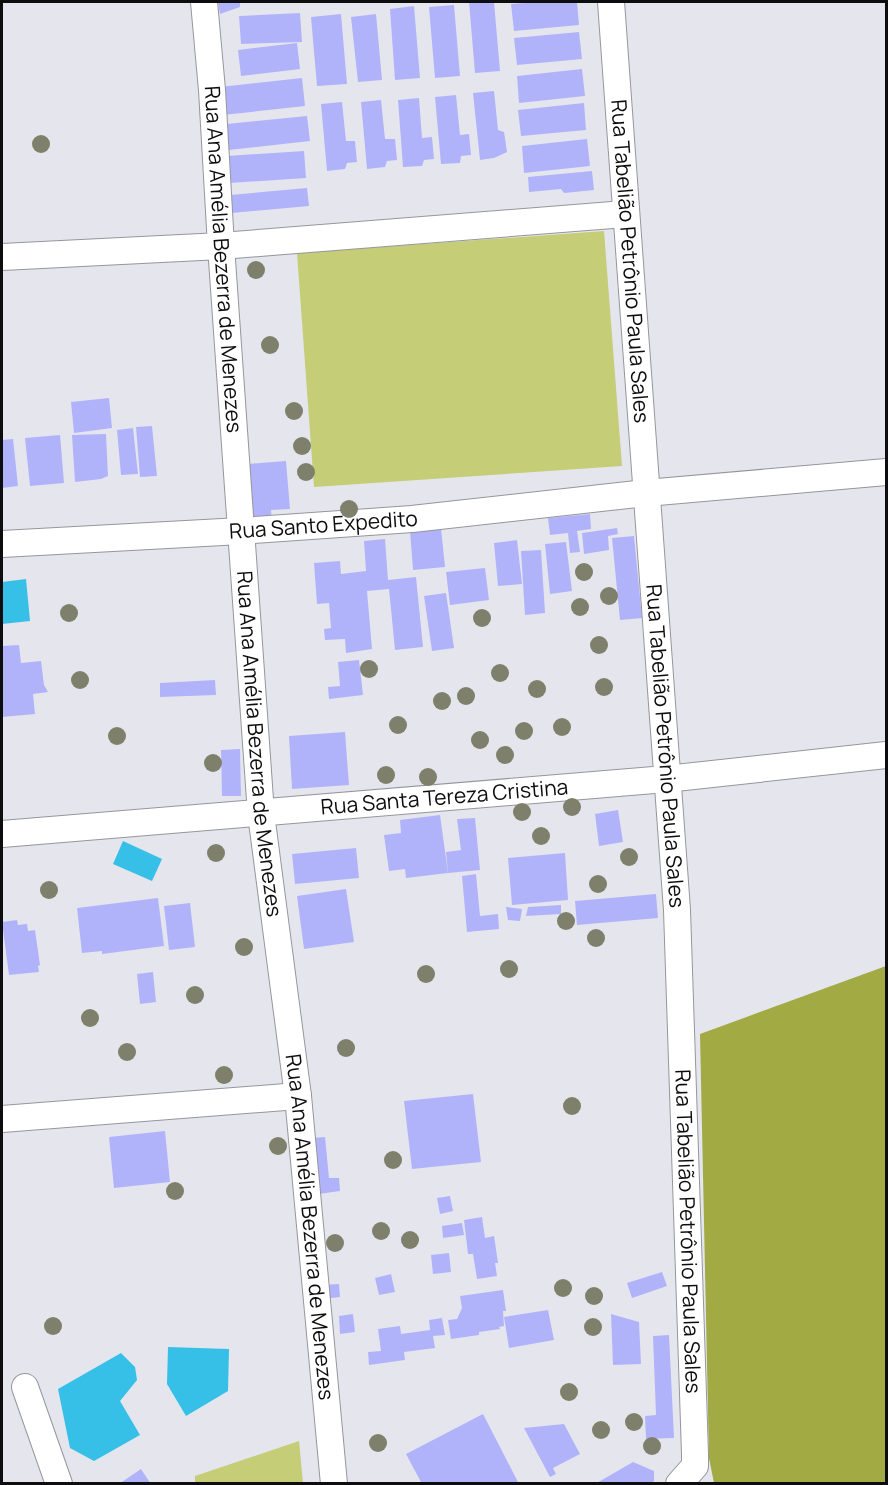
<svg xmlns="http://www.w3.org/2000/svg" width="888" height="1485" font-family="Manrope,sans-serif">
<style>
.green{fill:#c5cd77}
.forest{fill:#a2aa44}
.water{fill:#36bfe7}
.building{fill:#b1b3fa}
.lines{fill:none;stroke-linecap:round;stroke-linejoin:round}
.minor-casing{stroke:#95969c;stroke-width:28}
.minor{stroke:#fff;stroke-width:26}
.tree{fill:#7e806b}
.labels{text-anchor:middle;stroke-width:5;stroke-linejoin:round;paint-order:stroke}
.street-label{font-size:21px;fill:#0d0d0f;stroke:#f3f3fb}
</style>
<rect width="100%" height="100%" fill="#e5e6ed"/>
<!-- green -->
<g class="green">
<path d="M604,231L622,466L314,487L297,253Z"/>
<path d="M299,1441L303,1483H195V1476Z"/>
</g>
<!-- forest -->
<path class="forest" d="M886,966V1483H714L709,1458L700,1034Z"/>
<!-- water -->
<g class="water">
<path d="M26,579L30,621L2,624V582Z"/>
<path d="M123,841L162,859L152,881L113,864Z"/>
<path d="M168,1347L229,1349L228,1391L186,1416L167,1384Z"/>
<path d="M121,1353L135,1367L137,1380L120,1401L140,1435L94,1461L70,1448L58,1389Z"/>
</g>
<!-- building -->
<g class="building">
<path d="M218,2H240V7L220,14Z"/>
<path d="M469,2H494L500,71L475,73Z"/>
<path d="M538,2H577L579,25L514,31L511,4Z"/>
<path d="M454,5L460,76L435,78L429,7Z"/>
<path d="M414,6L420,78L395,80L390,9Z"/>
<path d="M300,13L302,42L241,44L239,16Z"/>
<path d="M341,14L347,84L317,86L311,17Z"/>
<path d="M376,14L382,80L358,82L351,17Z"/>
<path d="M579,32L582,59L517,65L514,38Z"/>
<path d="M297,43L300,69L241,76L238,50Z"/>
<path d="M582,69L585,96L519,103L517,76Z"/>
<path d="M302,78L305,106L223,115L220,87Z"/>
<path d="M494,91L498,130L504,132L507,152L494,158L480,160L473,93Z"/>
<path d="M456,95L460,135L469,134L471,155L461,156L460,163L441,164L435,97Z"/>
<path d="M419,98L422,138L432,137L434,159L424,160L422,166L403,167L398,100Z"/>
<path d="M381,100L385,139H395L397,160L387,161L385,167L367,169L361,102Z"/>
<path d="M342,102L346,141H355L357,162L347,163L345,169L327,171L321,104Z"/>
<path d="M584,103L586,130L521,136L518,110Z"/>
<path d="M307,116L310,141L229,150L227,124Z"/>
<path d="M587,139L590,166L524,173L522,146Z"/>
<path d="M304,151L306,178L229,183L227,156Z"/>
<path d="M592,171L594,190L564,193L561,189L529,192L528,177Z"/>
<path d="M307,188L309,206L232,213L230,195Z"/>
<path d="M109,398L112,428L74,433L71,402Z"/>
<path d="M152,426L157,476L140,477L136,427Z"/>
<path d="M133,428L138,474L121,475L117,430Z"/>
<path d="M106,434L108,476L101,479L75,482L72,435Z"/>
<path d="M60,435L64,483L30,486L25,438Z"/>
<path d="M13,439L18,486L2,488V440Z"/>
<path d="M286,461L290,509L271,510L272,523L252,525L248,464Z"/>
<path d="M590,514L591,529L577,531L580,552L570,553L568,533L550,535L548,518Z"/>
<path d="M441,528L445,567L413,570L410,531Z"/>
<path d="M617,528L618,534L608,536L609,550L584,554L582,533Z"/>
<path d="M634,536L642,618L620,620L612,538Z"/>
<path d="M385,539L388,580L416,577L423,647L395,650L389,589L367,591L372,649L346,653L345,639L325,640L324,629L331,628L329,603L317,604L314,563L340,561L341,574L366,571L364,541Z"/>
<path d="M517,540L522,584L498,586L494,543Z"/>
<path d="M566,542L572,591L550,594L545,544Z"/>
<path d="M541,550L545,613L525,615L521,551Z"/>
<path d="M485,568L489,600L450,605L446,572Z"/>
<path d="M446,593L454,648L432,651L424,596Z"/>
<path d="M19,645L21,663L41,661L44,685L48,692L33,694L35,714L2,717V646Z"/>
<path d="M359,660L363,695L329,699L328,687L340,686L338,662Z"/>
<path d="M215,680L216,695L160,697V683Z"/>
<path d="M345,732L349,785L292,789L289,736Z"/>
<path d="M240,749L241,796H222L221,750Z"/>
<path d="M618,810L623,842L599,846L595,814Z"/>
<path d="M440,815L448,873L406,878L405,869L389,871L384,835L401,833L400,820Z"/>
<path d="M475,818L480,870L448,873L446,852L461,850L457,819Z"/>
<path d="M356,848L359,878L295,884L292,854Z"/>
<path d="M565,853L568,900L512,905L508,858Z"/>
<path d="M476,874L480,916L498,914L499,929L467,932L462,876Z"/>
<path d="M346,889L354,942L304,949L297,896Z"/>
<path d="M656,894L658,918L577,925L575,901Z"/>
<path d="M158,898L164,946L102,954V951L82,953L77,908Z"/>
<path d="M190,903L195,947L169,950L164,906Z"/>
<path d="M561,905V914L526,916L528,907Z"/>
<path d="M506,907L522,909L520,921L508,920Z"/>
<path d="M17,920L18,925L27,924L28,931L35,930L40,965L38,966L39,972L9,975L2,922Z"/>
<path d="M153,972L156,1002L140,1004L137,974Z"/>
<path d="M473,1094L481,1162L412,1169L404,1101Z"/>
<path d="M165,1131L170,1182L114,1188L109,1137Z"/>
<path d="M325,1137L329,1178H339L340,1191L319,1194L313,1138Z"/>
<path d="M450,1196L453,1211L440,1214L437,1198Z"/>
<path d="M482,1217L485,1238L494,1236L498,1263H495L497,1276L477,1279L473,1254H468L464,1220Z"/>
<path d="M462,1223L464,1235L443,1238L442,1226Z"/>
<path d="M449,1253L451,1272L433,1274L431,1255Z"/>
<path d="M662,1272L667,1286L632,1298L627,1283Z"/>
<path d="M391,1274L395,1292L379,1295L375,1278Z"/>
<path d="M339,1284L340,1297L324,1299L322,1285Z"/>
<path d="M503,1290L506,1311H503L504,1326L499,1327L500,1329L479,1332V1335L451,1339L448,1320L457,1319L462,1308L460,1296Z"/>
<path d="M548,1310L554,1340L509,1348L504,1317Z"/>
<path d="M353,1314L355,1332L340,1334L339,1316Z"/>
<path d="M611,1314L639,1322L641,1364L613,1365Z"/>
<path d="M442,1318L445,1335L433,1336L435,1348L404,1352L405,1360L369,1365L368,1352L381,1351L378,1329L400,1326L401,1334L430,1330L429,1320Z"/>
<path d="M669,1335L674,1438L646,1439L645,1416L656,1415L653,1336Z"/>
<path d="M483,1414L519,1484H422L406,1454Z"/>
<path d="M564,1424L580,1454L553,1468L556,1474L550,1477L524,1428Z"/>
<path d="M633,1462L654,1471V1481L650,1484H595Z"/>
<path d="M141,1469L151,1484H119Z"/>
</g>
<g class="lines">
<defs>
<g id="minor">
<path id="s1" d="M204,2L212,90L221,246L261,814L298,1096L334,1484"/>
<path id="s2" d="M611,2L677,910L695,1454V1466L679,1484"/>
<path d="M2,257L221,246L625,214"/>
<path id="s3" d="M2,544L241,531L412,519L646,493L886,472"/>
<path id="s4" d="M2,834L666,779L886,755"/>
<path d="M2,1119L298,1096"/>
<path d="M25,1387L59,1484"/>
</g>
</defs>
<!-- minor casing -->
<use href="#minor" class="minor-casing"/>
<!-- minor -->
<use href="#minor" class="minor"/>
</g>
<!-- trees -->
<g class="tree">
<circle cx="41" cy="144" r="9"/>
<circle cx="256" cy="270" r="9"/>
<circle cx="270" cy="345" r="9"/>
<circle cx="294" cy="411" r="9"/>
<circle cx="302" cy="446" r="9"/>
<circle cx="306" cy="472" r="9"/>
<circle cx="349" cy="509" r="9"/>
<circle cx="584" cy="572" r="9"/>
<circle cx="609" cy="596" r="9"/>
<circle cx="580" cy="607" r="9"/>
<circle cx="69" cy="613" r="9"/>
<circle cx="482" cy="618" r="9"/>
<circle cx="599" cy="645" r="9"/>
<circle cx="369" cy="669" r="9"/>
<circle cx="500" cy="673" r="9"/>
<circle cx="80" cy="680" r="9"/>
<circle cx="604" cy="687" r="9"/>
<circle cx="537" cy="689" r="9"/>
<circle cx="466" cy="696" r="9"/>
<circle cx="442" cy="701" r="9"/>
<circle cx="398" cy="725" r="9"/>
<circle cx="562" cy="727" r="9"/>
<circle cx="524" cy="731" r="9"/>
<circle cx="117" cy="736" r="9"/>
<circle cx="480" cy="740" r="9"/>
<circle cx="505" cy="755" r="9"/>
<circle cx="213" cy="763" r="9"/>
<circle cx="386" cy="775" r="9"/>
<circle cx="428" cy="777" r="9"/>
<circle cx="572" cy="807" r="9"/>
<circle cx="522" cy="812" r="9"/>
<circle cx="541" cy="836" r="9"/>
<circle cx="216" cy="853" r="9"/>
<circle cx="629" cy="857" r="9"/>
<circle cx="598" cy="884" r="9"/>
<circle cx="49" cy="890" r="9"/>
<circle cx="566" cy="921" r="9"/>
<circle cx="596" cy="938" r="9"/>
<circle cx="244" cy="947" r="9"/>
<circle cx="509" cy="969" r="9"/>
<circle cx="426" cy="974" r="9"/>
<circle cx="195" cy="995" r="9"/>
<circle cx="90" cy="1018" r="9"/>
<circle cx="346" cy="1048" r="9"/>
<circle cx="127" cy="1052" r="9"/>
<circle cx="224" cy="1075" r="9"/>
<circle cx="572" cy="1106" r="9"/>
<circle cx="278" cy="1146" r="9"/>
<circle cx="393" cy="1160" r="9"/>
<circle cx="175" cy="1191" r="9"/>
<circle cx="381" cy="1231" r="9"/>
<circle cx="410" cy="1240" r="9"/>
<circle cx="335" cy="1243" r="9"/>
<circle cx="563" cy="1288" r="9"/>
<circle cx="594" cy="1296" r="9"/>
<circle cx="53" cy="1326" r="9"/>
<circle cx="593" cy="1327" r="9"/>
<circle cx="569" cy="1392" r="9"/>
<circle cx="634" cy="1422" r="9"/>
<circle cx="601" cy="1430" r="9"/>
<circle cx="378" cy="1443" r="9"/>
<circle cx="652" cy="1446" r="9"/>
</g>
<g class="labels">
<!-- street labels -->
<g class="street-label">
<text dy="7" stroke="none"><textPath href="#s1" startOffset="258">Rua Ana Amélia Bezerra de Menezes</textPath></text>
<text dy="7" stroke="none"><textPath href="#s2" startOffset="260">Rua Tabelião Petrônio Paula Sales</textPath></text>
<text dy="7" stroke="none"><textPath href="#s3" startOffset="322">Rua Santo Expedito</textPath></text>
<text dy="7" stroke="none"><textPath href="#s1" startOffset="744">Rua Ana Amélia Bezerra de Menezes</textPath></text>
<text dy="7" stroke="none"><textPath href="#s2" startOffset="746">Rua Tabelião Petrônio Paula Sales</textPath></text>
<text dy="7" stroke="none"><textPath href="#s4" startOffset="444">Rua Santa Tereza Cristina</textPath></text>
<text dy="7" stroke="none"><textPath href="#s1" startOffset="1230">Rua Ana Amélia Bezerra de Menezes</textPath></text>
<text dy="7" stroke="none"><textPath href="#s2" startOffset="1232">Rua Tabelião Petrônio Paula Sales</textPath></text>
</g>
</g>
<!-- border -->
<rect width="888" height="1485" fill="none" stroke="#0d0d0f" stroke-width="6"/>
</svg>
